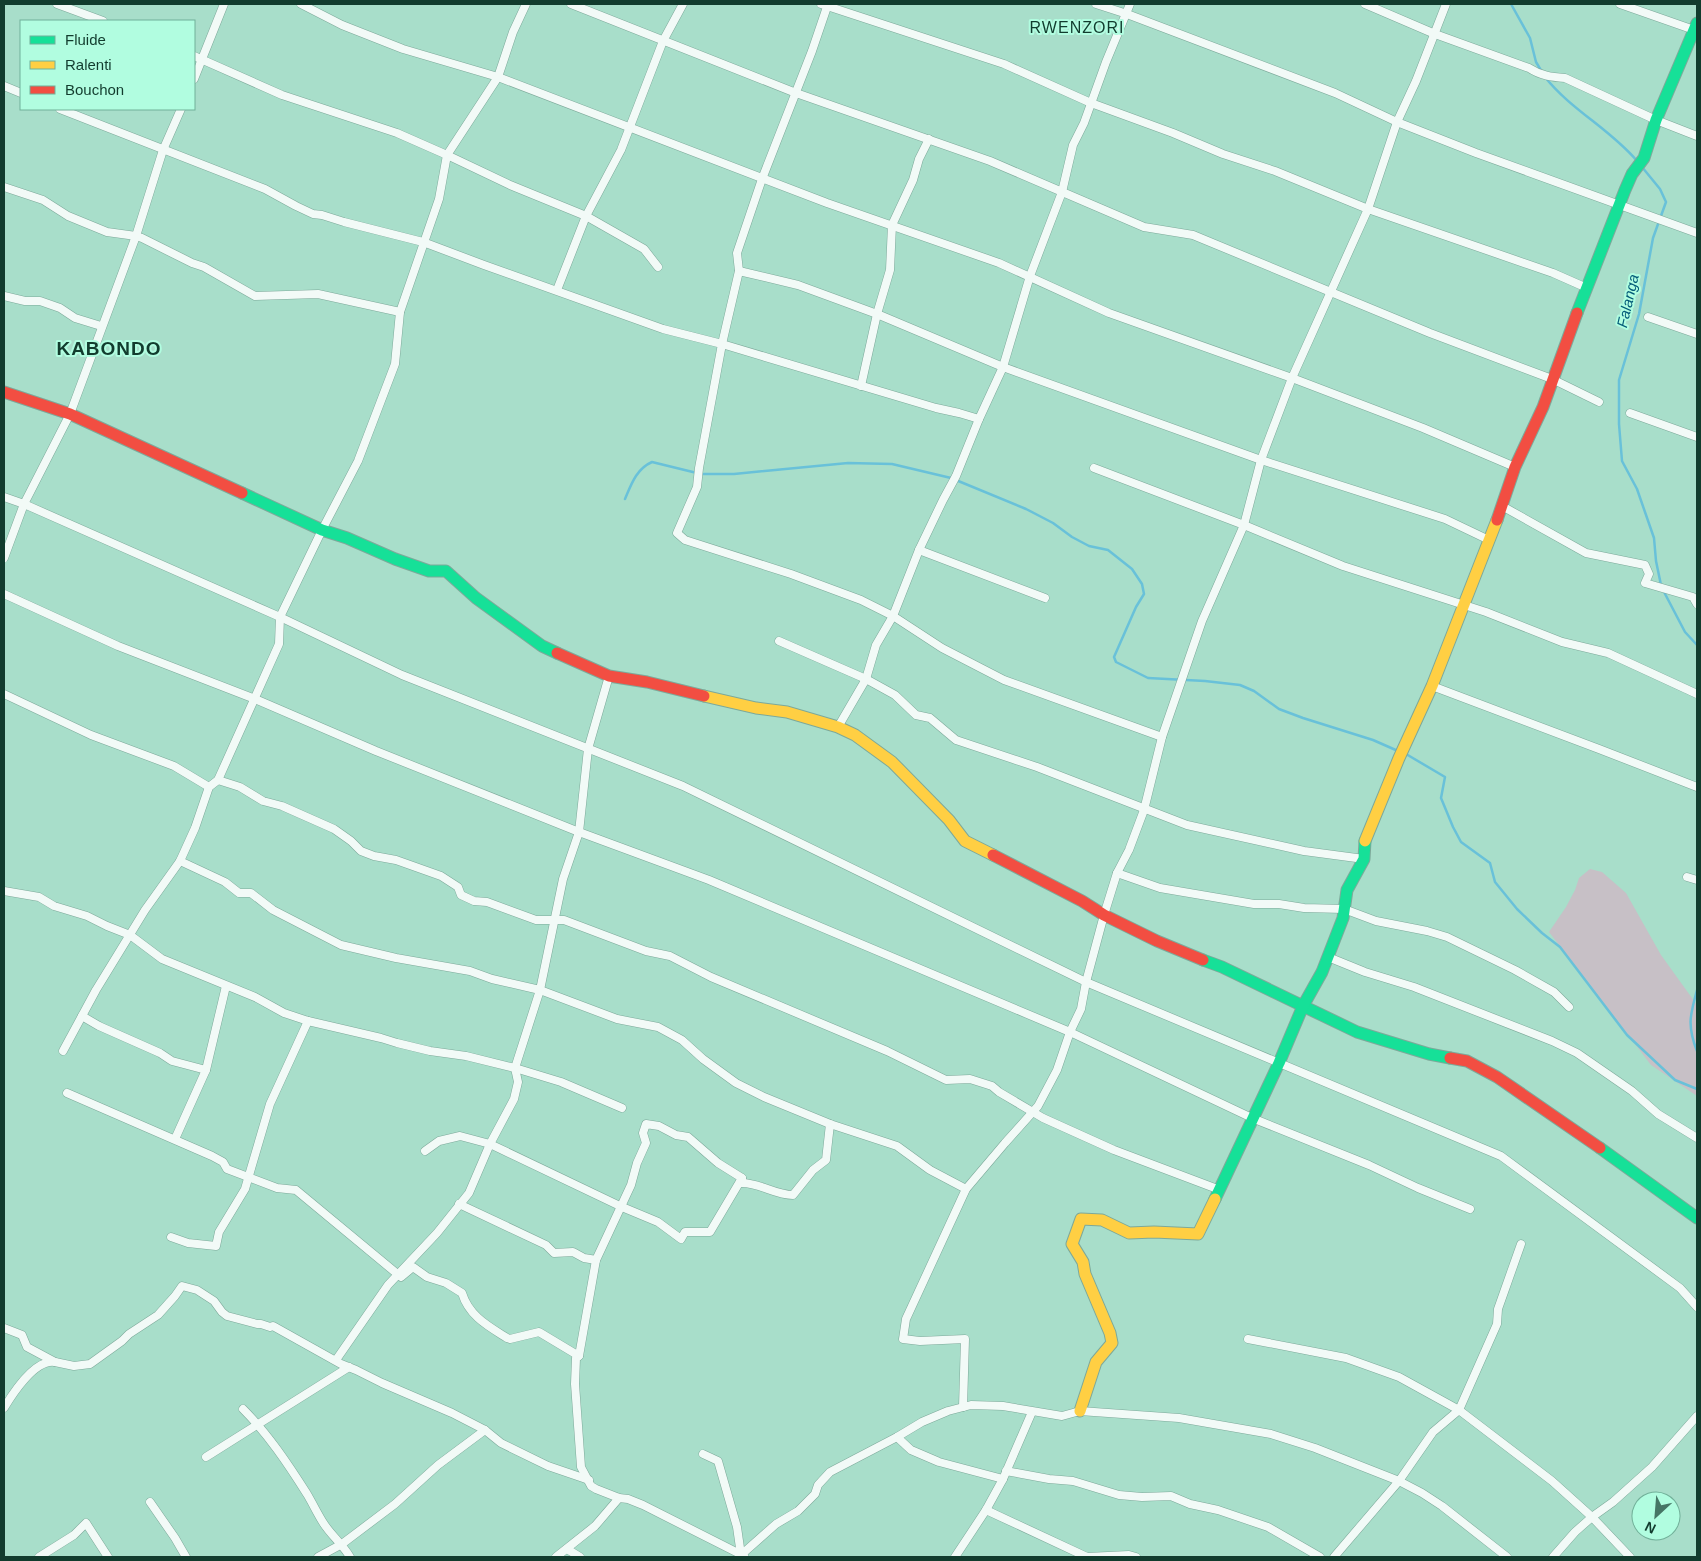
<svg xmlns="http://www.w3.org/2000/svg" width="1701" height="1561" font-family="Arial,sans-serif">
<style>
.green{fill:#c7c0c6}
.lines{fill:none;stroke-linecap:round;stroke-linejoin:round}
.stream{stroke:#69c1d9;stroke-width:2.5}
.street-casing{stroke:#7da99a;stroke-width:9}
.fast-casing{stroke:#7da99a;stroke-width:13}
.slow-casing{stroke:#7da99a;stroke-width:13}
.jam-casing{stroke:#7da99a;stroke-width:13}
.street{stroke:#f2faf7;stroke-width:8}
.fast{stroke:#16e098;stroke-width:11}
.slow{stroke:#ffcf43;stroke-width:11}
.jam{stroke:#f24e42;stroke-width:11}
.labels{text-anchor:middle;stroke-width:4;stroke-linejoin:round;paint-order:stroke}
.water-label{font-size:15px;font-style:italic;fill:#035b78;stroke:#b1fde0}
.quarter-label{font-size:16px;letter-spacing:1px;fill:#123c2e;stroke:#b1fde0}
.district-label{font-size:19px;font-weight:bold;letter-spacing:1px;fill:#123c2e;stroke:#b1fde0}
</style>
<rect width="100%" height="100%" fill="#a8deca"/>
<!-- green -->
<path class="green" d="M1590,869L1602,872L1626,893L1661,955L1697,1005V1096L1651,1065L1549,932L1566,907L1575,890L1579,878Z"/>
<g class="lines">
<!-- stream -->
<g class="stream">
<path d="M1511,4L1530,38L1536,62L1542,72"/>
<path d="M1545,77C1571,110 1610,129 1637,161"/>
<path d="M1642,167L1660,189L1666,202L1653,238L1639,314L1619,380V424L1622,461L1637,489L1654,538L1656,561L1661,585"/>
<path d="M625,499C631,485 636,469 652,462L701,474H734L848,463L892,464L951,478L1026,509L1053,523L1072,537L1089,546L1108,550L1132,569L1142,584L1144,594L1136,607L1114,657L1116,662L1148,678L1205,681L1240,685L1254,691L1279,709L1303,718L1373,740L1398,751"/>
<path d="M1663,590L1685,632L1697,645"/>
<path d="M1406,754L1445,777L1441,798L1453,827L1461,842L1490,863L1495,882L1517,909L1542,933L1560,947L1627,1035L1675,1080L1697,1089"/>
<path d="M1697,990C1690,1015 1687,1026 1697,1051"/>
</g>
<defs>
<g id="street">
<path d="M57,4L103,21"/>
<path d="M301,4L342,25L403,49L498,77L827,203L999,263L1109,313L1292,378L1423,428L1515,467"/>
<path d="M571,4L796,93L990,161L1144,227L1193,235L1430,333L1552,379L1599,402"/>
<path d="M821,4L1004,64L1091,103L1173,133L1223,154L1275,171L1368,209L1553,273L1587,288"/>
<path d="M828,4L812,51L762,179L737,253L739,271L722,344L699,468L697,487L677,533L685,540L791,574L861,600L893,616L942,648L1004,680L1162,737"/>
<path d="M1096,4L1127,14L1335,93L1397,122L1476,153L1697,233"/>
<path d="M1365,4L1435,34L1529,68C1541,76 1552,77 1565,78L1656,120L1697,136"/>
<path d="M1620,4L1697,31"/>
<path d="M194,56L282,95L397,133L447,155L510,185L586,216L644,249L658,267"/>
<path d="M194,79L224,4"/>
<path d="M4,86L21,93"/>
<path d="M60,109L265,189L296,206L313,214L322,215L344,222L423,242L484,265L663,329L722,344L936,408L959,413L979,419"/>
<path d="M4,187L43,200L68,216L107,232L136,236L142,238L192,263L204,267L255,296L318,294L400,312"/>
<path d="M739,271L798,285L877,314L1003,367L1261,460L1445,519L1489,540"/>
<path d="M557,290L586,216L621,150L663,41L683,4"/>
<path d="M4,296L25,301H40L60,308L75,318L101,326"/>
<path d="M1648,317L1697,334"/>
<path d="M861,386L877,314L890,270L892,225L913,180L919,159L929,139"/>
<path d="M1630,413L1697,437"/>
<path d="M1094,468L1244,525L1343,566L1486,612L1562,642L1608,653L1697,694"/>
<path d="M4,497L24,504L280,617L402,675L683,786L1086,982L1501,1156L1680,1288L1697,1307"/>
<path d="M1502,506L1586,553L1645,565L1649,574L1645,583L1693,597L1697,604"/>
<path d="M919,550L1045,598"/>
<path d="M4,558L24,504L70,414L136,236L163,150L181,109"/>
<path d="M4,594L118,646L255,699L376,751L579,832L709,880L1070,1032L1252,1118L1369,1165L1418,1188L1470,1209"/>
<path d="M779,641L866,679L895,695L916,715L930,718L956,740L1037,767L1187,825L1304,851L1364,859"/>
<path d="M1432,686L1599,749L1697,787"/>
<path d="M4,694L91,735L174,766L209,787"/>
<path d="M838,727L866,679L876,645L893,616L919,550L943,500L956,476L979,419L1003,367L1030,276L1062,192L1073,145L1084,123L1106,62L1130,4"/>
<path d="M218,780L240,787L263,801L282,806L334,829L351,841L361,851L374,856L396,860L441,876L458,887L461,895L474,901L487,902L536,920H564L646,951L670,956L711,977L887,1051L946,1080L970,1079L992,1086L999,1092L1043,1118L1114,1150L1220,1190"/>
<path d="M180,861L225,882L239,893H251L273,910L341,945L396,958L470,971L492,979L540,990L617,1019L658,1027L682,1040L703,1059L736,1083L764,1097L830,1124L897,1146L930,1170L966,1189"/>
<path d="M1117,873L1160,888L1254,904H1279L1304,908L1344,909L1376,921L1427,931L1447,937L1515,970L1554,992L1569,1007"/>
<path d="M1687,877L1697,880"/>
<path d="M4,891L39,897L54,906L87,916L107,926L130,935L162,959L255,997L284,1013L308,1021L381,1038L397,1043L430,1051L466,1056L515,1068L561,1082L622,1108"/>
<path d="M1328,957L1365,972L1414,987L1552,1041L1577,1053L1632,1091L1658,1114L1697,1138"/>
<path d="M82,1016L99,1026L160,1053L172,1061L206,1070"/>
<path d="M63,1051L96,990L145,910L180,861L195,828L209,787L218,780L279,644L280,617L322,530L358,461L395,364L400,312L439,199L447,155L498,77L513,32L526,4"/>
<path d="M67,1093L212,1156L223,1162L227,1169L277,1188L296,1190L401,1277L413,1267L427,1277L446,1283L462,1293C469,1316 488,1326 507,1338L510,1339L539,1332L579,1356"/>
<path d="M175,1139L206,1070L226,986"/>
<path d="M425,1151L439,1141L460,1136L490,1144L622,1207L658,1222L681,1239L685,1232H710L742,1178V1183C760,1183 775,1195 793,1195L813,1170L826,1160L830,1124"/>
<path d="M742,1178L718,1163L688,1137L676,1135L659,1126L646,1124L643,1133L646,1143L637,1163L631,1185L596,1260L579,1356L576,1358L575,1384L581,1467L591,1486L596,1489L619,1498L628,1499L643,1505L744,1556"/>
<path d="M459,1204L546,1245L554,1253L573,1252L584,1258L596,1260"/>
<path d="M171,1237L188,1243L216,1246L219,1232L245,1189L270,1104L308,1021"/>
<path d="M4,1328L22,1335L27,1347L55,1362L74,1366L90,1364L122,1341L129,1334L158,1315L175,1296L182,1286L197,1290L214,1301L222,1312L227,1316L257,1324H261L270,1327L273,1326L341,1364L356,1370L382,1383L452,1413L485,1430L501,1443L548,1466L589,1480"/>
<path d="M1248,1339L1346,1358L1399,1377L1459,1410L1552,1481L1592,1517L1630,1557"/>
<path d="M336,1360L388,1285L437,1233L469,1193L490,1144L514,1099L518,1082L515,1068L540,990L563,879L579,832L588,749L609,676"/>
<path d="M963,1407L965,1339L920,1341L903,1339L906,1319L966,1189L1005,1143L1038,1106L1057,1070L1070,1032L1081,1009L1086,982L1104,915L1117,873L1129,850L1144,810L1162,737L1202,621L1244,525L1261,460L1292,378L1368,209L1397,122L1416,81L1446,4"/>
<path d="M4,1408C13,1393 35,1359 55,1362"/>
<path d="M243,1409C268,1434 288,1464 307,1494C313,1504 318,1515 324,1524C332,1536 343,1545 350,1557"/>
<path d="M897,1437L911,1450L939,1462L1003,1479"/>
<path d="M703,1454L718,1461L737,1527L741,1555"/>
<path d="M206,1457L349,1367"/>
<path d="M1006,1471L1049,1479L1073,1481L1119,1495L1142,1497L1171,1496L1190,1504L1218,1510L1268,1527L1320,1557"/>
<path d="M150,1502L175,1538L186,1557"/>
<path d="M986,1510L1087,1557L1129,1555L1136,1557"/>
<path d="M567,1549L580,1557"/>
<path d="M741,1555L776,1524L798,1511L815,1494L818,1485L830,1472L897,1437L922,1422L948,1411L971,1405L1003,1406L1062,1416L1080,1411L1179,1418L1271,1434L1315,1448L1399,1481L1422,1493L1442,1506L1507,1557"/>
<path d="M39,1557L74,1535L86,1523L108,1557"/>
<path d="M318,1557L342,1544L395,1504L438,1465L485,1430"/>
<path d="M556,1557L595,1526L619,1498"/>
<path d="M955,1557L986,1510L1003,1479L1032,1412"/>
<path d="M1334,1557L1399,1481L1433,1432L1459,1410L1497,1324L1498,1309L1521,1244"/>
<path d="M1553,1557L1575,1532L1592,1517L1613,1502L1652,1467L1697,1416"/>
</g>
<g id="fast">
<path d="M1577,313L1625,190L1632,174L1644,158L1656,120L1697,23"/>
<path d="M242,493L322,530L347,538L395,559L429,571H446L476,598L542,646L557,653"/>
<path d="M1203,960L1222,967L1357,1032L1429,1054L1450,1058"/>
<path d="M1600,1148L1697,1218"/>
<path d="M1215,1199L1279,1063L1303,1006L1322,972L1343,918L1347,890L1364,859L1365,841"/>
</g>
<g id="slow">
<path d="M704,696L756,708L787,712L838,727L855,735L892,762L949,820L965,841L993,855"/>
<path d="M1365,841L1399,758L1432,686L1497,520"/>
<path d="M1080,1411L1096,1362L1112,1343L1110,1333L1085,1274L1083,1262L1072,1244L1081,1219L1102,1220L1129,1233L1154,1232L1198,1234L1215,1199"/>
</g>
<g id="jam">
<path d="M4,392L70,414L242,493"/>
<path d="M1497,520L1515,467L1543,407L1577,313"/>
<path d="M557,653L609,676L647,682L704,696"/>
<path d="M993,855L1082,901L1104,915L1157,941L1203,960"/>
<path d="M1450,1058L1467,1061L1497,1077L1600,1148"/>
</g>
</defs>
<!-- street casing -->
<use href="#street" class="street-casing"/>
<!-- fast casing -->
<use href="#fast" class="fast-casing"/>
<!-- slow casing -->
<use href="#slow" class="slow-casing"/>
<!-- jam casing -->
<use href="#jam" class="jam-casing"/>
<!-- street -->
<use href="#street" class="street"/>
<!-- fast -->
<use href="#fast" class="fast"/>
<!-- slow -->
<use href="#slow" class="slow"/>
<!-- jam -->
<use href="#jam" class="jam"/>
</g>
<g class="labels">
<!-- water labels -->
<g class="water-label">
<text transform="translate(1628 301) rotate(-77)" y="5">Falanga</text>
</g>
<!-- quarter labels -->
<g class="quarter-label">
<text x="1077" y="33">RWENZORI</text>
</g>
<!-- district labels -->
<g class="district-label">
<text x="109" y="355">KABONDO</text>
</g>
</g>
<!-- border -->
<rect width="1701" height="1561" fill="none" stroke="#123c2e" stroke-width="10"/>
<!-- legend -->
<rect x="20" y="20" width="175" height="90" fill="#b1fde0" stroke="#71b099"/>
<rect x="30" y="36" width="25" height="8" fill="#16e098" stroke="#71b099"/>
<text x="65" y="45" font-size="15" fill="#123c2e">Fluide</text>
<rect x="30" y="61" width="25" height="8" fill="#ffcf43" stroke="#71b099"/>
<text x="65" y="70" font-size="15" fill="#123c2e">Ralenti</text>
<rect x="30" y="86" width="25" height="8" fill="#f24e42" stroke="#71b099"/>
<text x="65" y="95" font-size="15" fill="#123c2e">Bouchon</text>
<!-- north arrow -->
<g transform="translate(1656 1516) rotate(206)"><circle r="24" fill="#b1fde0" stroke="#71b099"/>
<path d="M0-4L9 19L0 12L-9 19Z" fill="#467565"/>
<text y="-8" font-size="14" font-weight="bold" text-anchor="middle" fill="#123c2e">N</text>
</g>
</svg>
